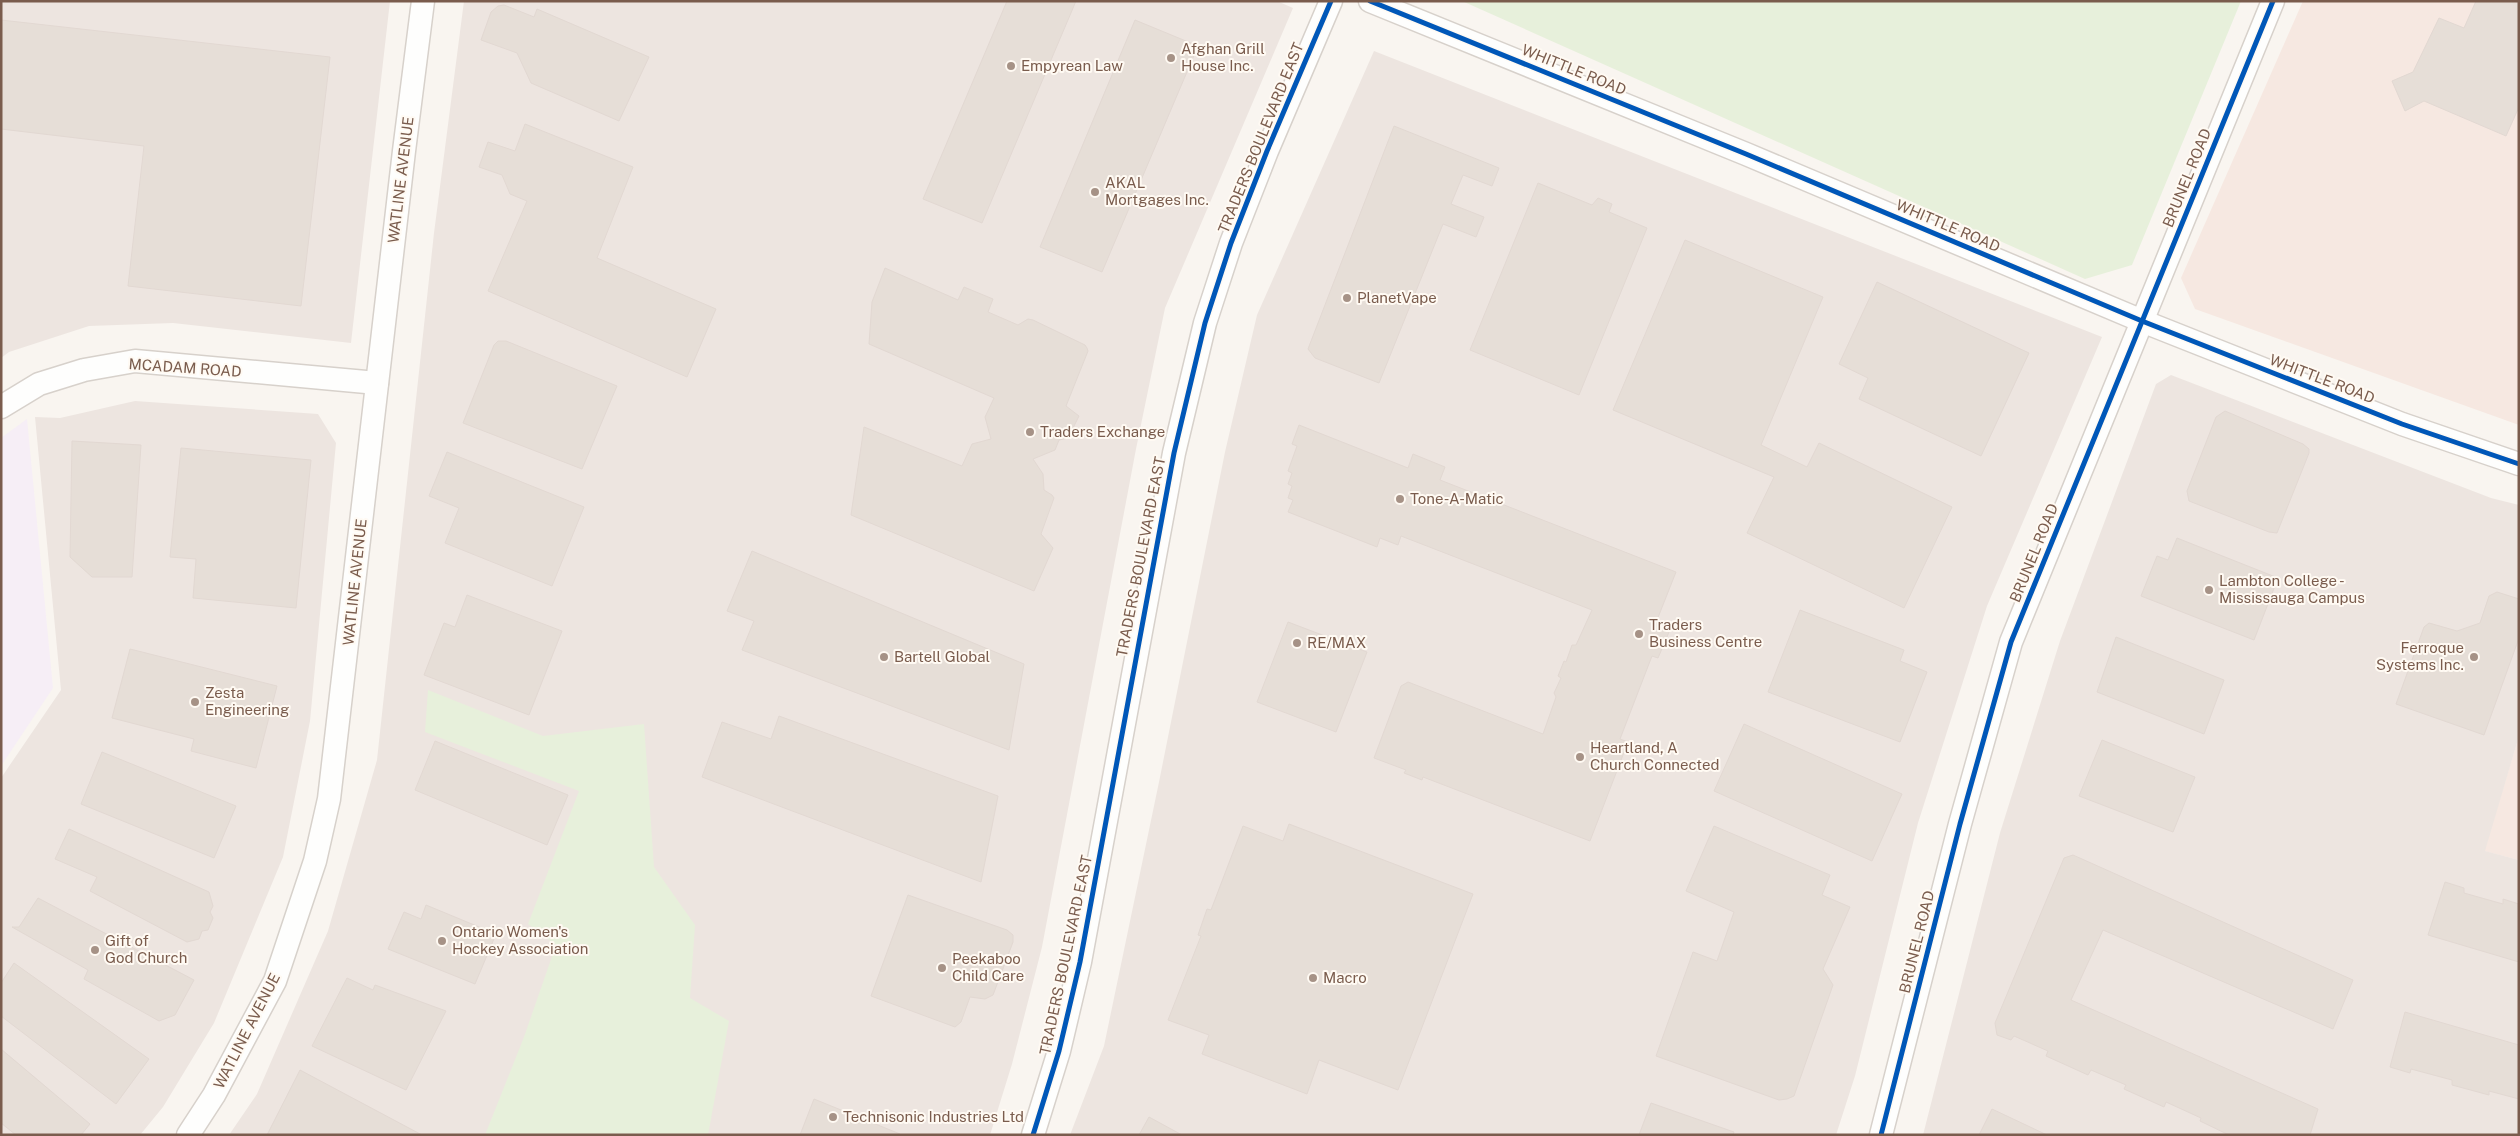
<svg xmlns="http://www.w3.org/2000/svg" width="2520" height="1136" font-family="'Public Sans',sans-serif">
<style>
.commercial{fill:#f6e8e1}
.industrial{fill:#ede5e0}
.education{fill:#f6eef6}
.green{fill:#e7f0db}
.building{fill:#e6ded7;stroke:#e2d8d2}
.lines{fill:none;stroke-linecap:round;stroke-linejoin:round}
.minor-casing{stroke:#d7d1cb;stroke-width:25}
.minor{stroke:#fefefd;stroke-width:22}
.cycleway-casing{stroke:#fffaf3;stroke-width:8}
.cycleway{stroke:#0057b8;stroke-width:5}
.poi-dot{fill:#a69286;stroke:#fffaf3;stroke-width:2}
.labels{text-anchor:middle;stroke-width:4;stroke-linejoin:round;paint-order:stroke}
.poi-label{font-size:15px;fill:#7a5c4d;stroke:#fffaf3;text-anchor:start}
.street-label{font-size:15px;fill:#7a5c4d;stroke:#fffaf3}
</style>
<rect width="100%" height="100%" fill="#f9f5f0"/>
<!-- commercial -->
<g class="commercial">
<path d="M2303,1H2519V425L2195,309L2181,278Z"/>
<path d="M2519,736V860L2484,851Z"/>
</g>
<!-- industrial -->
<g class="industrial">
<path d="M1,1H390L351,343L173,323L89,326L9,352L1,358Z"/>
<path d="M464,1H1277L1293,8L1165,308L1136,449L1042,947L1012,1064L990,1135H229L257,1094L328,931L377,760L434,233Z"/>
<path d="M1374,51L2102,337L1987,606L1918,823L1855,1076L1836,1135H1070L1104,1046L1159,782L1225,452L1257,315Z"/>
<path d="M2171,375L2491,498L2519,505V736L2485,851L2519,860V1135H1923L2000,833L2060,641L2156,384Z"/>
<path d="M135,401L318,414L336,443L310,721L283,857L214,1023L163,1107L140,1135H1V778L61,690L35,417L60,418Z"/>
</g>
<!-- education -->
<path class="education" d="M27,419L53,688L1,766V438Z"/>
<!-- green -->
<g class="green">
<path d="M1462,1H2241L2132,265L2085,279Z"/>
<path d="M428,690L543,736L644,724L654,867L695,925L690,998L729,1021L708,1135H485L524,1037L556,945L528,924L579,791L425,732Z"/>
</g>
<!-- building -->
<g class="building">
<path d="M1007,1H1076L982,223L923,199Z"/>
<path d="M2476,1H2519V107L2506,136L2424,101L2405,111L2392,81L2413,72L2439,18L2464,28Z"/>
<path d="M504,5L534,17L537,9L649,57L619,121L531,83L517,53L481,40L491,12L498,6Z"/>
<path d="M1,20L330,57L301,306L128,286L144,146L1,129Z"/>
<path d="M1135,20L1198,46L1102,272L1040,247Z"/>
<path d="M525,124L633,167L597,258L716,309L687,377L488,291L527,201L510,194L502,175L479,167L488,142L515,151Z"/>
<path d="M1394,126L1499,168L1492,186L1463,175L1451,204L1484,217L1476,237L1443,224L1379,383L1315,358L1308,349Z"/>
<path d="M1538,183L1592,205L1598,198L1612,204L1609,212L1647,228L1579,395L1470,350Z"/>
<path d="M1685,240L1823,297L1761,445L1807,467L1819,443L1952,507L1904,608L1747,533L1774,477L1613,410Z"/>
<path d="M885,268L958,300L964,287L993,299L988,312L1018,325L1028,319L1033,320L1085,345L1087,348L1088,351L1066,406L1079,416L1068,438L1059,440L1055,450L1033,459L1043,474L1044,490L1052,495L1054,498L1041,534L1053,548L1034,591L851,515L864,427L962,466L972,444L991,439L985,417L994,398L869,344L872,302Z"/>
<path d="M1877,282L2029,353L1981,456L1859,399L1868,378L1839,364Z"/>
<path d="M498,341H506L617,386L582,469L463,423L494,345Z"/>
<path d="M2225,411L2303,444L2309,449V453L2277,533L2269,532L2189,501L2187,491L2216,417Z"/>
<path d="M1299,425L1408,468L1413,454L1445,467L1440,480L1676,572L1657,620L1672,625L1658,658L1652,656L1620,739L1628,742L1590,841L1423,777L1422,780L1404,773L1406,770L1374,758L1401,686L1408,682L1543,734L1556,697L1554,693L1561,678L1558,676L1564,661L1566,662L1572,645H1576L1592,610L1401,536L1398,545L1380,538L1377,547L1288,512L1293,500L1288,498L1292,486L1288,484L1292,473L1288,471L1297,446L1292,444Z"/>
<path d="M72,441L141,445L132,577H92L70,557Z"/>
<path d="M181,448L311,460L296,608L193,598L196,559L170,557Z"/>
<path d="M447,452L584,507L552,586L445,543L459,508L429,496Z"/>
<path d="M2177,538L2278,578L2254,640L2141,596L2157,556L2168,560Z"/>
<path d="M752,551L1024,664L1009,750L742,650L754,621L727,611Z"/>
<path d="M2497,592L2519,599V638L2484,735L2396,704L2424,627L2429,623L2457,631L2480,623L2489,596Z"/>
<path d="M467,595L562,631L529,715L424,675L444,623L455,627Z"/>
<path d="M1800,610L1904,650L1900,661L1927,672L1900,742L1768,692Z"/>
<path d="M1288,622L1367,652L1336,732L1257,702Z"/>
<path d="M2116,637L2224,680L2204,734L2097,692Z"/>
<path d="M130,649L277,686L256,768L191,751L194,739L112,718Z"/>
<path d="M779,716L998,796L981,882L702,777L722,722L771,739Z"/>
<path d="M1744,724L1902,794L1872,861L1714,791Z"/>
<path d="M2102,740L2195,777L2173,832L2079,796Z"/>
<path d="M435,741L568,795L547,845L415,790Z"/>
<path d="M102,752L236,806L214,858L81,804Z"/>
<path d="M1289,824L1473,894L1398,1090L1319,1060L1307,1094L1202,1054L1209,1035L1168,1020L1201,936L1198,935L1207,909L1211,910L1243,826L1283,841Z"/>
<path d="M1714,826L1830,875L1822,895L1850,907L1823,969L1833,985L1794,1096L1787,1099L1779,1100L1656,1056L1693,952L1717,961L1734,912L1686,891Z"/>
<path d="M69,829L209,892L213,906L210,912L213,918L208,930L202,931L199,939L187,942L90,891L97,877L55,859Z"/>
<path d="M2073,855L2353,980L2333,1029L2103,930L2071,1000L2318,1109L2310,1135H2229L2200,1121L2201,1118L2166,1102L2164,1107L2124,1089L2126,1085L2091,1070L2088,1075L2046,1056L2048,1051L2014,1036L2011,1040L1997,1035L1995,1023L2064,858Z"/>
<path d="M2445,882L2464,888V893L2503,904V899L2519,904V962L2428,935Z"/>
<path d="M908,895L1007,930L1013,935V942L993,995L985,999L970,997L961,1022L955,1027L871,996Z"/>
<path d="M38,898L194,980L175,1015L159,1021L84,979L88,970L12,927H19Z"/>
<path d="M426,905L496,934L475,984L388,949L404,912L421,919Z"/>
<path d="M14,963L149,1059L116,1104L1,1016V983Z"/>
<path d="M347,978L373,990L375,985L446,1011L406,1090L312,1046Z"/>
<path d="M2405,1012L2519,1045V1099L2489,1091V1095L2452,1085V1080L2411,1069L2410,1073L2390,1067Z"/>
<path d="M1,1049L90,1124L81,1135H16L1,1123Z"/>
<path d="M300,1070L422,1135H267Z"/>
<path d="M814,1099L900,1134V1135H800Z"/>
<path d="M1651,1103L1734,1132L1733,1135H1639Z"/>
<path d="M1992,1109L2047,1135H1979Z"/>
<path d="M1149,1117L1182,1135H1139Z"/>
</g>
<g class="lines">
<defs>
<g id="minor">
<path d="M1370,1L1746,154L2142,321L2402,424L2519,464"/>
<path d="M1,407L39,384L84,370L135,361L377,383"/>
<path d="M188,1135L214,1095L275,981L315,861L329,799L404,151L423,1"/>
<path d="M1033,1135L1059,1051L1080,962L1174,453L1205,323L1231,243L1267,151L1331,1"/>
<path d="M1881,1135L1960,824L2011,642L2273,1"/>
</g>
</defs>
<!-- minor casing -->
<use href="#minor" class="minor-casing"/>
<!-- minor -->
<use href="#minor" class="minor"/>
<defs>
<g id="cycleway">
<path d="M1370,1L1746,154L2142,321L2402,424L2519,464"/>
<path d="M1033,1135L1059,1051L1080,962L1174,453L1205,323L1231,243L1267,151L1331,1"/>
<path d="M1881,1135L1960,824L2011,642L2273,1"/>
</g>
</defs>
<!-- cycleway casing -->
<use href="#cycleway" class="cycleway-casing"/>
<!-- cycleway -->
<use href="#cycleway" class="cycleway"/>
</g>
<!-- markers -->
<g class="poi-dot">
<circle cx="1171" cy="58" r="5"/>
<circle cx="1011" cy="66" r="5"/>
<circle cx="1095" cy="192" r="5"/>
<circle cx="1347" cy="298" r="5"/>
<circle cx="1030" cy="432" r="5"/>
<circle cx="1400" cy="499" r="5"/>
<circle cx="2209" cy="590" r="5"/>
<circle cx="1639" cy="634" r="5"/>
<circle cx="1297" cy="643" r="5"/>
<circle cx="884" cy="657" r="5"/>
<circle cx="2474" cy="657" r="5"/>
<circle cx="195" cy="702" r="5"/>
<circle cx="1580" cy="757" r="5"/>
<circle cx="442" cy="941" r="5"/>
<circle cx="95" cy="950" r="5"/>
<circle cx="942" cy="968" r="5"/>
<circle cx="1313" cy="978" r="5"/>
<circle cx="833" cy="1117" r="5"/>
</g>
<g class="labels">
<!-- poi labels -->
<g class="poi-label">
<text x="1181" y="54">Afghan Grill<tspan x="1181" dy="17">House Inc.</tspan></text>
<text x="1021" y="71">Empyrean Law</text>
<text x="1105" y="188">AKAL<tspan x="1105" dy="17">Mortgages Inc.</tspan></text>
<text x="1357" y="303">PlanetVape</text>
<text x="1040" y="437">Traders Exchange</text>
<text x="1410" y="504">Tone-A-Matic</text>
<text x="2219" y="586">Lambton College -<tspan x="2219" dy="17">Mississauga Campus</tspan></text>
<text x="1649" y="630">Traders<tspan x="1649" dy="17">Business Centre</tspan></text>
<text x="1307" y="648">RE/MAX</text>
<text x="2464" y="653" text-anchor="end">Ferroque<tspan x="2464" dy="17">Systems Inc.</tspan></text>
<text x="894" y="662">Bartell Global</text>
<text x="205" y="698">Zesta<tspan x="205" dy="17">Engineering</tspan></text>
<text x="1590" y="753">Heartland, A<tspan x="1590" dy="17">Church Connected</tspan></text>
<text x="452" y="937">Ontario Women's<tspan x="452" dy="17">Hockey Association</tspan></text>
<text x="105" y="946">Gift of<tspan x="105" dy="17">God Church</tspan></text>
<text x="952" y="964">Peekaboo<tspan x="952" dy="17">Child Care</tspan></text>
<text x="1323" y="983">Macro</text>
<text x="843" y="1122">Technisonic Industries Ltd</text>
</g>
<!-- street labels -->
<g class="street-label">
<text transform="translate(1574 70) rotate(22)" y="5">WHITTLE ROAD</text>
<text transform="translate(1261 138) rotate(-68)" y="5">TRADERS BOULEVARD EAST</text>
<text transform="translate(2187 178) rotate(-68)" y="5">BRUNEL ROAD</text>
<text transform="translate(401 180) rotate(-83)" y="5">WATLINE AVENUE</text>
<text transform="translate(1948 226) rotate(23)" y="5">WHITTLE ROAD</text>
<text transform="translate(185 368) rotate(4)" y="5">MCADAM ROAD</text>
<text transform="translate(2322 379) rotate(21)" y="5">WHITTLE ROAD</text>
<text transform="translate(2034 553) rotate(-68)" y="5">BRUNEL ROAD</text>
<text transform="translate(1141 557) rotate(-79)" y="5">TRADERS BOULEVARD EAST</text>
<text transform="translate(355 582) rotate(-84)" y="5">WATLINE AVENUE</text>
<text transform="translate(1917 942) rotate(-76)" y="5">BRUNEL ROAD</text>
<text transform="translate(1066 955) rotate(-78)" y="5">TRADERS BOULEVARD EAST</text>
<text transform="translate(247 1031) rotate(-63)" y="5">WATLINE AVENUE</text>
</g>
</g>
<!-- border -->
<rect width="2520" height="1136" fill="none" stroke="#7a5c4d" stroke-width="5"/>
</svg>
